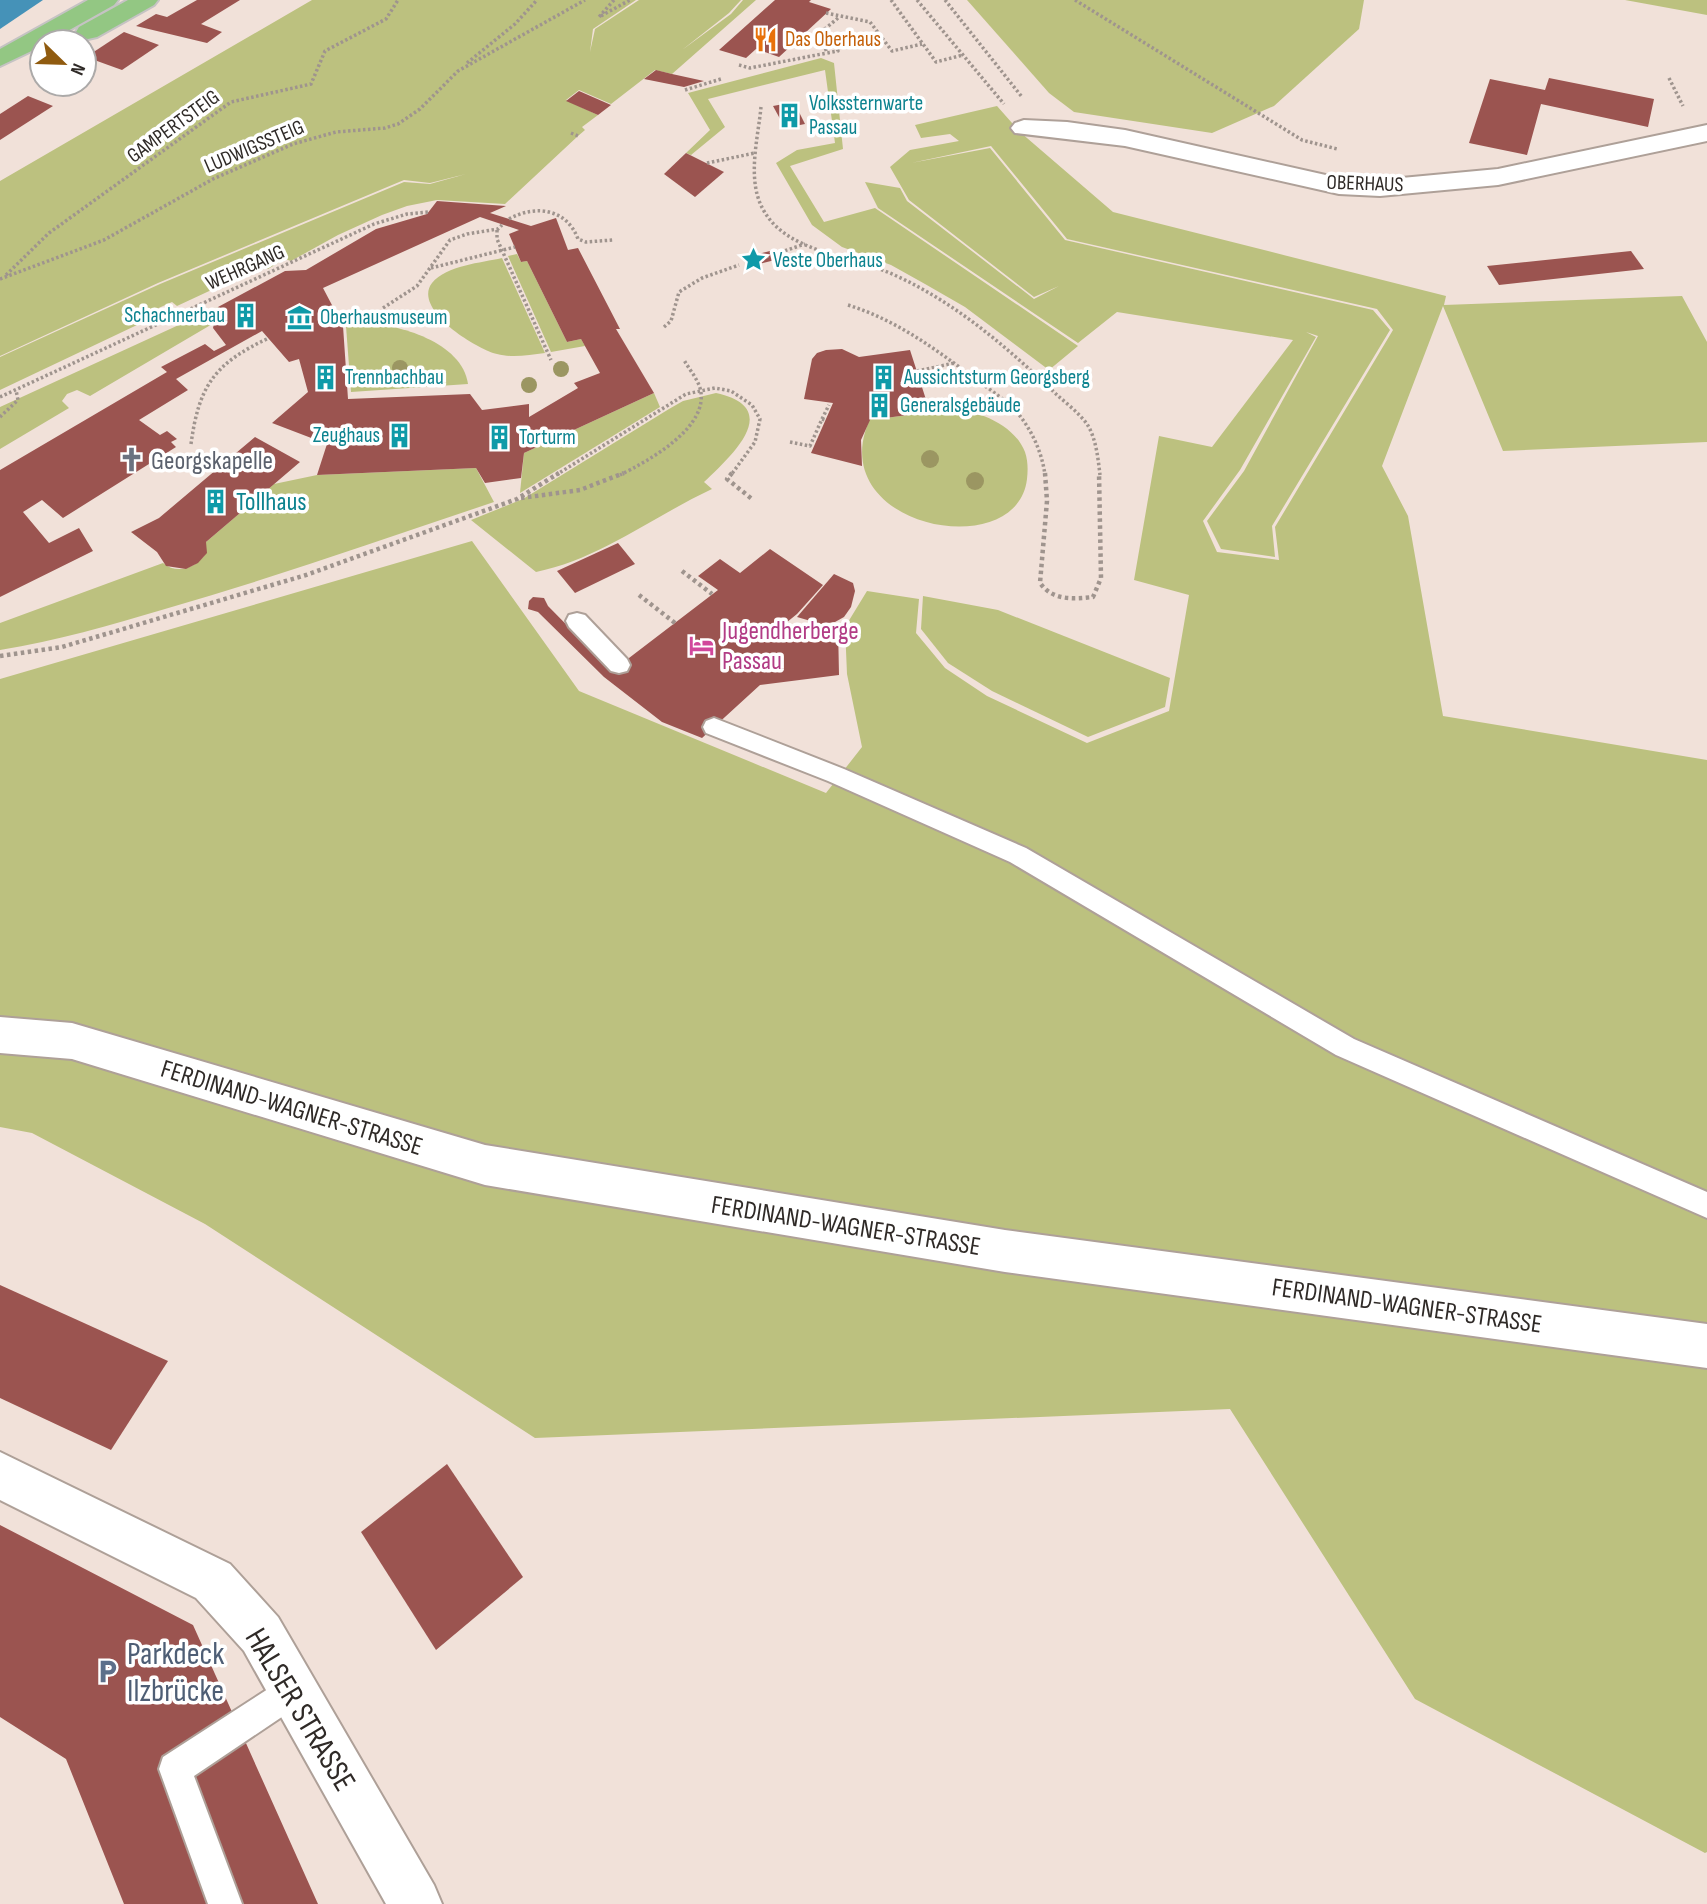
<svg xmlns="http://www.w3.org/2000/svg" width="1707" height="1904" font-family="'Sofia Sans Condensed',sans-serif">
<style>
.green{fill:#bcc17f;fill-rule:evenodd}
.water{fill:#4592b8}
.building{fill:#9b5450;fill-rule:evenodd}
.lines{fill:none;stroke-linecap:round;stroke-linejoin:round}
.lane-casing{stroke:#aea098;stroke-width:4}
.street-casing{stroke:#aea098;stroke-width:4}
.primary-casing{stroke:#c5c3c3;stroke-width:4}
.path-far1{stroke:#9f948e;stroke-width:3.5;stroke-dasharray:2.5 2.5;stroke-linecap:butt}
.path{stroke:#9f948e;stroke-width:4.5;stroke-dasharray:3.5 3.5;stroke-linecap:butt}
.lane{fill:#fff;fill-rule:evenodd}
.street{fill:#fff;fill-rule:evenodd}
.primary{fill:#93c783;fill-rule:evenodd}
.tree{fill:#9b9662}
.labels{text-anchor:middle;stroke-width:7;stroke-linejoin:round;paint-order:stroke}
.far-food-label{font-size:21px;fill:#c56008;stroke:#fff;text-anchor:start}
.far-culture-label{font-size:21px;fill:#0d838f;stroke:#fff;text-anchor:start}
.far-street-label{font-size:21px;fill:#2f2a27;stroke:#fff}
.worship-label{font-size:26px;fill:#5b616d;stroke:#fff;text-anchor:start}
.culture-label{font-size:26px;fill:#0d838f;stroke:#fff;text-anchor:start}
.hotel-label{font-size:26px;fill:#b23c85;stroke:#fff;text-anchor:start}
.street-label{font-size:26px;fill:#2f2a27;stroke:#fff}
.near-service-label{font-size:32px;fill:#4e5e75;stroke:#fff;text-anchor:start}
.near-street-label{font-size:32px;fill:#2f2a27;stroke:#fff}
</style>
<rect width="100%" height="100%" fill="#f1e1d9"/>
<!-- green -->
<g class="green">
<path d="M312,0H636L593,29L590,52L595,29L639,0H741L729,13L682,50L731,14L743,0H756L672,74L655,70L611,104L579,90L566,100L598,115L582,127L585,130L578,136L505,204L437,200L407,206L382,215L338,235L291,261L285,259L268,269L263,266L177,306L172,302L152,311L156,316L0,390V357L160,284L404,182L430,184L466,174L430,183L404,180L158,283L0,356V181Z"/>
<path d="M967,0H1364L1359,29L1274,106L1212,133L1074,112L1049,93Z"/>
<path d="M1625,0H1707V15Z"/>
<path d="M821,58L834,63L843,149L790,166L824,222L875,208L1078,346L1049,370L965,307L925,284L891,265L842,247L812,225L776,163L797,150L835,143L825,70L708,99L725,127L691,155L686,153L710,130L688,93Z"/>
<path d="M997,106L1020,132L1113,212L1446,296L1444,305L1682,296L1707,342V442L1503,451L1443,306L1382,466L1408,516L1443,716L1707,760V1852L1705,1853L1415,1699L1230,1409L535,1438L205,1224L32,1133L0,1127V679L472,541L579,691L826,793L862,747L847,674L845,627L867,591L919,599L916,633L945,668L987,696L1087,743L1169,711L1189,595L1134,580L1159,436L1212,447L1293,340L1117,312L1078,343L878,208L865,182L900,188L907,201L1034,299L1059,286L1034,297L909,200L890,167L910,150L959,141L950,134L921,138L915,125ZM991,146L1067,239L1377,309L1393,330L1275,527L1279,560L1217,552L1203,521L1240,470L1316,337L1306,332L1318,336L1244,471L1207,521L1221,549L1275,557L1272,526L1390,330L1373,310L1065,240L990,148L911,163Z"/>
<path d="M517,254L521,262L527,261L567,342L581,339L585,346L551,352L508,256Z"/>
<path d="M502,258L545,353C529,355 512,358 497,354C476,349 412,309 432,283C447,265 481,263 502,258Z"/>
<path d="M218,307L214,323L90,396L77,390L67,394L62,401L69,408L0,449V407Z"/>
<path d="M362,323C399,324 462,342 468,384L351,392L346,326Z"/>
<path d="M654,393L660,407L520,493L524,453Z"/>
<path d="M716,393C785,408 731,456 704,482L712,489C654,516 600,559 536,572L471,520L523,499L669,409L683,401Z"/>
<path d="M944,406C974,410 1013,422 1025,452C1028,461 1028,470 1027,479C1017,568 809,525 875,409L878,419L930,412L929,407Z"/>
<path d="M476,468L494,502C384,539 276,577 165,609C110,625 57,641 0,650V623L163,563C177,575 197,568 206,553V542L274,484L317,475Z"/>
<path d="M923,596L998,610L1170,678L1165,707L1088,737L992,691L948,663L921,629Z"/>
</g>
<!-- water -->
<path class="water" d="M0,0H43L0,29Z"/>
<!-- building -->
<g class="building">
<path d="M197,0H240L201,24L222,32L207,43L136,26L156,14L167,17Z"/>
<path d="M775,0H811L809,2L831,9L779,57L756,49L746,58L719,50Z"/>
<path d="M124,32L159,45L122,70L86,57Z"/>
<path d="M656,70L672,74L704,81L684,87L644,79Z"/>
<path d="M1549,78L1654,99L1648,127L1541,104L1527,155L1469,143L1490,79L1545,90Z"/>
<path d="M579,91L611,105L598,115L566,101Z"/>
<path d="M28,96L53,106L0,140V114Z"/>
<path d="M794,102L805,124L785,128L773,106Z"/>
<path d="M686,153L724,172L695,197L664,174Z"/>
<path d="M437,201L506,206L490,213L531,226L556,218L568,250L578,248L620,329H616L654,393L524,453L521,478L485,483L476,468L317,475L327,444L272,423L308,392L299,359L289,362L262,331L176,379L188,390L139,420L160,435L167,431L177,439L171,442L176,447L63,518L42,500L23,512L49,543L79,528L93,551L0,597V470L167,372L161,367L205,344L214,351L226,345L213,328L218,307L285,271L306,270L376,229L427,214ZM480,217L519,230L509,234L521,262L527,261L567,342L581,339L600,373L574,383L578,388L529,417V404L482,410L470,394L348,399L343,326L323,288Z"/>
<path d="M774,250L779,259L759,264L754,255Z"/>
<path d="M1631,251L1644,269L1499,285L1487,266Z"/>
<path d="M842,349L859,357L910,350L930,412L878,419L875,409L861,440L862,466L811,453L833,403L804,399L812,359L817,353L826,350Z"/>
<path d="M255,437L300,462L206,542L207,553L198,563L186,569L166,566L157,552L131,532L159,518Z"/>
<path d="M618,543L635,564L575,593L557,571Z"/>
<path d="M770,549L823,585L797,614L776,631L838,626L839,675L760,685L702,738L662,722L604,677L538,612L528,609L529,601L533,597L544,598L548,606L612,671L718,590L698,576L720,559L740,573Z"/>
<path d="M834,574L853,583L855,591L851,607L844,617L835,622L821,624L797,617Z"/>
<path d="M0,1285L168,1361L111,1450L0,1398Z"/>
<path d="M447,1464L523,1577L436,1650L361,1532Z"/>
<path d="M0,1525L193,1625L318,1904H124L66,1759L0,1717Z"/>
</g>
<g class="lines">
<defs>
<g id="lane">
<path d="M577,613L585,615L627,659L630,665L627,671L619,673L611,671L569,627L566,621L569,615Z"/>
<path d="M714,718L844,769L1026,848L1354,1039L1707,1192V1218L1336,1055L1010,862L828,781L706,733L703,727L706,721Z"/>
<path d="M293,1675L304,1680L309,1691L304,1702L194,1776L242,1904H208L159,1769L163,1757L282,1680Z"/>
</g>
<g id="street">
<path d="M1024,120L1067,122L1125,130L1339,178L1380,180L1498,169L1707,125V141L1498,185L1380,196L1339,194L1125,146L1015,133L1011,128L1015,123Z"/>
<path d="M0,1017L72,1023L485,1145L1005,1230L1707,1324V1368L1005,1272L485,1185L72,1059L0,1053Z"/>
<path d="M0,1452L230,1564L278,1617L434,1885L442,1904H386L244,1651L196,1598L0,1500Z"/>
</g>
<g id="primary">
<path d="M88,0H118L114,5L48,42H42V46L0,66V49Z"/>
<path d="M128,0H158L154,5L97,37L88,39L79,37L76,32L79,27Z"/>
</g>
</defs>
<!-- lane casing -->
<use href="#lane" class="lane-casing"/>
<!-- street casing -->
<use href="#street" class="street-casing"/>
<!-- primary casing -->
<use href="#primary" class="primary-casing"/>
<!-- path-far1 -->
<g class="path-far1">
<path d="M614,0L599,17L630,0"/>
<path d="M891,0L936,62L963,55"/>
<path d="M917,0L1004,104"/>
<path d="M945,0L1022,97"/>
<path d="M1075,0L1302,140L1337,149"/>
<path d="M826,13L870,22L892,51L922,44"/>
<path d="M838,18L820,33L827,53L838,51L835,41L851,39"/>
<path d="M467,63L515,24L537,0"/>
<path d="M739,65L750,68L827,53"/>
<path d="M1669,78L1683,106"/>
<path d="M685,90L721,79"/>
<path d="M761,107C758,139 746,181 764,211C787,251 845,255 885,271C949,297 1006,346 1056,394C1066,403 1079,413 1087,424C1096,438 1098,458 1100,475"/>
<path d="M571,133L578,136"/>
<path d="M707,163L755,153"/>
<path d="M509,219C536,204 567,209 578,239L586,242L613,240"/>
<path d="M497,230V239L551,360"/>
<path d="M766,257L805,244"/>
<path d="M431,268L515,247"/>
<path d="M6,275L49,233L231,102L311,84L325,51L386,19L398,0"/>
<path d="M0,279L104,240L213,179L293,144L336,132L385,128L398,124L420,109L458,71L585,0"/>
<path d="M848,305C896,320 934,348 974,378C990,390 1007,400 1020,416C1033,433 1042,453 1045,475"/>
<path d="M383,308L417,286L450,240L467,234L498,229L502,225"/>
<path d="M664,327L671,321L679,292L702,278L739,265"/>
<path d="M917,371L955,363"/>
<path d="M0,397L374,224L407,214L429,212"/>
<path d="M0,417L18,400L16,390"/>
<path d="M822,419L829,405"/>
<path d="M790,442L810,446L822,419L825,420"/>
<path d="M191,444C199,385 215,363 269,338"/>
<path d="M556,475L686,394L715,388L731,391L752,405L760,419L755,442L731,475"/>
<path d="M620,475C648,461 711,427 700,388C697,378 689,369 684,360"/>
</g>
<!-- path -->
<g class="path">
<path d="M732,473L727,479L752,499"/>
<path d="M1045,473L1047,501L1040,583C1053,601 1073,599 1093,597L1101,578L1099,473"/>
<path d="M521,498L580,490L624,473"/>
<path d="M682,571L712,594"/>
<path d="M639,595L675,623"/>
<path d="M0,656L62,647L306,575L517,499L559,473"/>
</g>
<!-- lane -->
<use href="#lane" class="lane"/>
<!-- street -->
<use href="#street" class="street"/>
<!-- primary -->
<use href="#primary" class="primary"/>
</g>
<!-- trees -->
<g class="tree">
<circle cx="400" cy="368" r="8"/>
<circle cx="561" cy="369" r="8"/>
<circle cx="529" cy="385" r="8"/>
<circle cx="930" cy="459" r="9"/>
<circle cx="975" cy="481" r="9"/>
</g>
<!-- icons -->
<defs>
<symbol id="restaurant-bare" viewBox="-9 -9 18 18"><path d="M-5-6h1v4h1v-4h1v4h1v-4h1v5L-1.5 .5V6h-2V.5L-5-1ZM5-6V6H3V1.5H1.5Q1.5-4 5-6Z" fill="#e8710a" stroke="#fff" stroke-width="2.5" paint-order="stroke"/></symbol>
<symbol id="building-bare" viewBox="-9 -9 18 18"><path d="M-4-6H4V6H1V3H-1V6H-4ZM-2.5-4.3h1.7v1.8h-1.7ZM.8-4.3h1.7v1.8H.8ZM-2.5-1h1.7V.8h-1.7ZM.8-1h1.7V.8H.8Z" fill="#0f9aa8" stroke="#fff" stroke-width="2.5" paint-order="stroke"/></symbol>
<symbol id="sight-bare" viewBox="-9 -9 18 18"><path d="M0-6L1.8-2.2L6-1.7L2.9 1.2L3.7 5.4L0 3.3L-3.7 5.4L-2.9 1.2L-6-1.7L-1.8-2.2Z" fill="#0f9aa8" stroke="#fff" stroke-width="2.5" paint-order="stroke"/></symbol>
<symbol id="museum-bare" viewBox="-9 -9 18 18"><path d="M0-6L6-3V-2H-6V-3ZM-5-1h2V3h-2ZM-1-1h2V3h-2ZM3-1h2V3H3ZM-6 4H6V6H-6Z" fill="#0f9aa8" stroke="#fff" stroke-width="2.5" paint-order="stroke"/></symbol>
<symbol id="church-bare" viewBox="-9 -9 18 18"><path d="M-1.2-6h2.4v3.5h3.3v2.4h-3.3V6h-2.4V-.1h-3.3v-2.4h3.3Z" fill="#6b7280" stroke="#fff" stroke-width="2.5" paint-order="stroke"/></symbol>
<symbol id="hotel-bare" viewBox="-9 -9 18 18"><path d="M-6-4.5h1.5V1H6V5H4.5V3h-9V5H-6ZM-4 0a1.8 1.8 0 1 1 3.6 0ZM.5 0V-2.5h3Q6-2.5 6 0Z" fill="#d1479c" stroke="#fff" stroke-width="2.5" paint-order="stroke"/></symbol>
<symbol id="parking-bare" viewBox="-9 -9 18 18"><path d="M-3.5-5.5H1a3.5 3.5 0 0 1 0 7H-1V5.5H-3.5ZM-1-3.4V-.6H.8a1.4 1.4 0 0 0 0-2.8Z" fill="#5c6f8a" stroke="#fff" stroke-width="2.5" paint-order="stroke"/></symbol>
</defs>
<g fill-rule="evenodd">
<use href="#restaurant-bare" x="748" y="22" width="35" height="35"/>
<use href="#building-bare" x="772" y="98" width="35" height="35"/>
<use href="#sight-bare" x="736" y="242" width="35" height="35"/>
<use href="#building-bare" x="228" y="298" width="35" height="35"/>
<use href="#museum-bare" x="282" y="300" width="35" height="35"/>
<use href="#building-bare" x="308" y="360" width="35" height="35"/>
<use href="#building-bare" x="866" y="360" width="35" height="35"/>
<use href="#building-bare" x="862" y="388" width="35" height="35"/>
<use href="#building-bare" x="382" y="418" width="35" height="35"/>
<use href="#building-bare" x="482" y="420" width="35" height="35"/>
<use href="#church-bare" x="114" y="442" width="35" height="35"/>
<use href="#building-bare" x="198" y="484" width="35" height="35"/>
<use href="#hotel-bare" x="684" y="628" width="35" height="35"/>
<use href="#parking-bare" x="90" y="1654" width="35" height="35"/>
</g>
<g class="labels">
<!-- far-food labels -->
<g class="far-food-label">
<text x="785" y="46">Das Oberhaus</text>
</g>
<!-- far-culture labels -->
<g class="far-culture-label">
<text x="809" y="110">Volkssternwarte<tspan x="809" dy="24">Passau</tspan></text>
<text x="773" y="267">Veste Oberhaus</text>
<text x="225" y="322" text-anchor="end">Schachnerbau</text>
<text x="320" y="324">Oberhausmuseum</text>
<text x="345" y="384">Trennbachbau</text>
<text x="904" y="384">Aussichtsturm Georgsberg</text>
<text x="900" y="412">Generalsgebäude</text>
<text x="380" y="442" text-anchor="end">Zeughaus</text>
<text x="519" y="444">Torturm</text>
</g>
<!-- far-street labels -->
<g class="far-street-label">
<text transform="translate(173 126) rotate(-36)" y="7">GAMPERTSTEIG</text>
<text transform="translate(254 146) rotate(-23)" y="7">LUDWIGSSTEIG</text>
<text transform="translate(1365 183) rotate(2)" y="7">OBERHAUS</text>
<text transform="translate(245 267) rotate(-24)" y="7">WEHRGANG</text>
</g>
<!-- worship labels -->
<g class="worship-label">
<text x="151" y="469">Georgskapelle</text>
</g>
<!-- culture labels -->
<g class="culture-label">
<text x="236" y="510">Tollhaus</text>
</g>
<!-- hotel labels -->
<g class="hotel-label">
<text x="722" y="639">Jugendherberge<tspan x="722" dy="30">Passau</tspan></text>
</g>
<!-- street labels -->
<g class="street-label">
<text transform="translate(292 1107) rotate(17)" y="9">FERDINAND-WAGNER-STRASSE</text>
<text transform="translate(846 1225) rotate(9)" y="9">FERDINAND-WAGNER-STRASSE</text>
<text transform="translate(1407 1305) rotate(8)" y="9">FERDINAND-WAGNER-STRASSE</text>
</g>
<!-- near-service labels -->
<g class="near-service-label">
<text x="127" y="1664">Parkdeck<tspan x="127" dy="37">Ilzbrücke</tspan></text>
</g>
<!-- near-street labels -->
<g class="near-street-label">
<text transform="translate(301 1709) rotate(59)" y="11">HALSER STRASSE</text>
</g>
</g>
<!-- north arrow -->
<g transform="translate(63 63) rotate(113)"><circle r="33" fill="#ffffff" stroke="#acaaa9" stroke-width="2"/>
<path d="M0-5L12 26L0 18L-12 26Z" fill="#905b0f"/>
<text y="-10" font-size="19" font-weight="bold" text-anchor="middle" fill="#2f2a27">N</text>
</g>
</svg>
